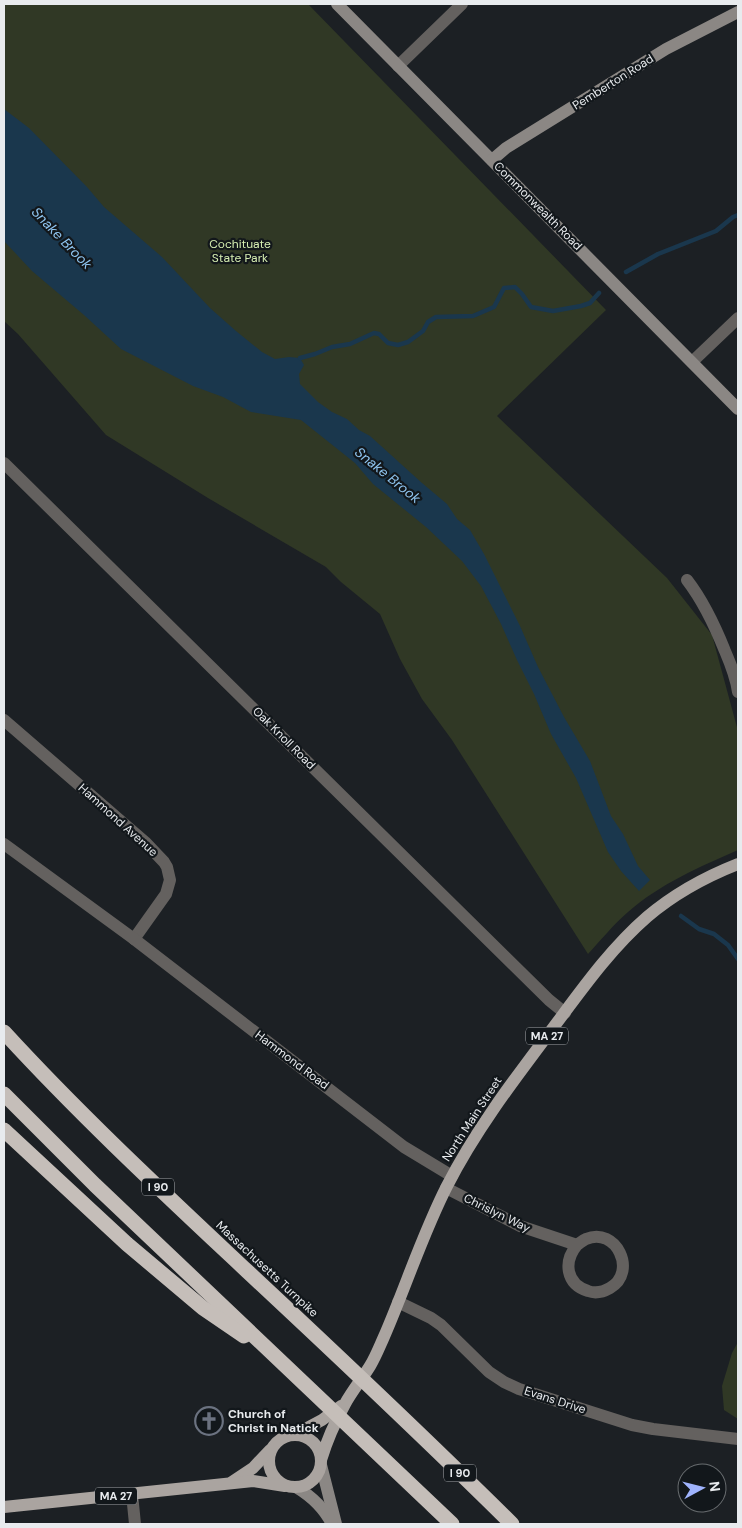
<svg xmlns="http://www.w3.org/2000/svg" width="742" height="1528" font-family="'DM Sans',sans-serif">
<style>
.green{fill:#303825}
.water{fill:#1a374d}
.lines{fill:none;stroke-linecap:round;stroke-linejoin:round}
.stream{stroke:#1a374d;stroke-width:4.5}
.street{stroke:#64615f;stroke-width:12}
.secondary{stroke:#8b8784;stroke-width:12}
.primary{stroke:#aaa4a0;stroke-width:12}
.highway{stroke:#c5beb9;stroke-width:15}
.labels{text-anchor:middle;stroke-width:4.5;stroke-linejoin:round;paint-order:stroke}
.shield{fill:#12171b;stroke:#a8abaf;stroke-width:1}
.shield-label{font-size:11px;font-weight:bold;fill:#e8ebee}
.street-label{font-size:12px;fill:#e8ebee;stroke:#12171b}
.park-label{font-size:12px;fill:#d6eeb2;stroke:#12171b}
.poi-label{font-size:12px;font-weight:bold;fill:#e8ebee;stroke:#12171b;text-anchor:start}
.water-label{font-size:14px;font-style:italic;fill:#8fc5f0;stroke:#12171b}
</style>
<rect width="100%" height="100%" fill="#1c2024"/>
<!-- green -->
<g class="green">
<path d="M4,4H308L606,310L497,416L667,578L712,635L738,731V850C699,867 660,884 628,912C613,925 601,940 588,954L452,740L422,699L400,659L380,614L341,582L326,567L208,498L106,435L18,334L4,321Z"/>
<path d="M738,1342V1419L724,1410L722,1386L732,1353Z"/>
</g>
<!-- water -->
<path class="water" d="M4,109L29,128L87,187L104,207L162,257L210,308L236,331L262,352L275,359L289,357L300,358L304,365L299,374L300,384L318,402L332,412L347,419L359,430L370,436L422,483L447,504L457,519L470,530L484,554L520,626L538,667L564,717L590,761L611,816L623,834L638,866L650,880L639,891L621,871L608,852L576,778L551,734L534,694L517,660L501,624L481,586L462,561L426,527L373,484L355,463L301,420L251,412L223,397L193,386L121,349L84,315L32,271L4,241Z"/>
<g class="lines">
<!-- stream -->
<g class="stream">
<path d="M626,272L658,254L716,231L733,217L738,215"/>
<path d="M300,358L315,354L332,347L350,344L374,333L379,334L388,343L398,345L408,342L423,331L428,322L436,317L473,316L494,307L504,288L515,287L522,294L531,307L553,311L581,306L590,303L599,293"/>
<path d="M681,916L699,929L714,934L728,945L738,959"/>
</g>
<!-- street -->
<g class="street">
<path d="M398,66L462,4"/>
<path d="M692,362L738,318"/>
<path d="M4,463L549,1000L565,1013"/>
<path d="M687,580C704,602 715,626 725,651C731,665 736,677 738,692"/>
<path d="M4,720L145,842L164,862L167,867L170,880L166,894L134,939"/>
<path d="M4,844L134,939L404,1147L452,1176"/>
<path d="M446,1188L520,1226L577,1245C580,1243 583,1240 586,1239C616,1226 638,1272 610,1288C603,1292 596,1294 588,1291C566,1284 563,1262 577,1245"/>
<path d="M398,1302L431,1318L441,1325L489,1372L504,1382L519,1389L632,1425L653,1429L738,1439"/>
<path d="M132,1494L135,1524"/>
</g>
<!-- secondary -->
<g class="secondary">
<path d="M337,4L738,409"/>
<path d="M492,160L506,148L666,49L738,12"/>
<path d="M321,1465L336,1524"/>
<path d="M296,1487C311,1496 324,1508 332,1524"/>
</g>
<!-- primary -->
<g class="primary">
<circle cx="295" cy="1461" r="26"/>
<path d="M294,1435L322,1420L341,1406"/>
<path d="M321,1460C327,1440 335,1422 345,1404C352,1391 362,1379 370,1366C375,1358 379,1348 383,1339C405,1289 422,1235 447,1186C475,1131 513,1081 550,1032C580,992 609,950 647,917C674,894 705,877 738,864"/>
<path d="M232,1482L253,1468L270,1450"/>
<path d="M4,1507L253,1481L285,1486"/>
</g>
<!-- highway -->
<g class="highway">
<path d="M4,1032C81,1116 164,1193 247,1271C336,1354 425,1438 512,1524"/>
<path d="M4,1094L95,1185L452,1524"/>
<path d="M4,1130L127,1244L203,1308L244,1336"/>
</g>
</g>
<!-- icons -->
<defs>
<symbol id="church-ring" viewBox="-11 -11 22 22"><circle r="9.5" fill="#12171b" stroke="#6b7280" stroke-width="1.5"/><path d="M-1.2-6h2.4v3.5h3.3v2.4h-3.3V6h-2.4V-.1h-3.3v-2.4h3.3Z" fill="#6b7280"/></symbol>
</defs>
<g fill-rule="evenodd">
<use href="#church-ring" x="193" y="1405" width="32" height="32"/>
</g>
<g class="labels">
<!-- shield labels -->
<g class="shield">
<rect x="526" y="1027.5" width="42" height="17" rx="4"/>
<rect x="142" y="1178.5" width="32" height="17" rx="4"/>
<rect x="444" y="1464.5" width="32" height="17" rx="4"/>
<rect x="95" y="1487.5" width="42" height="17" rx="4"/>
</g>
<g class="shield-label">
<text x="547" y="1040">MA 27</text>
<text x="158" y="1191">I 90</text>
<text x="460" y="1477">I 90</text>
<text x="116" y="1500">MA 27</text>
</g>
<!-- street labels -->
<g class="street-label">
<text transform="translate(613 82) rotate(-32)" y="4">Pemberton Road</text>
<text transform="translate(538 206) rotate(45)" y="4">Commonwealth Road</text>
<text transform="translate(284 738) rotate(45)" y="4">Oak Knoll Road</text>
<text transform="translate(118 820) rotate(42)" y="4">Hammond Avenue</text>
<text transform="translate(292 1060) rotate(37)" y="4">Hammond Road</text>
<text transform="translate(472 1119) rotate(-57)" y="4">North Main Street</text>
<text transform="translate(497 1213) rotate(26)" y="4">Chrislyn Way</text>
<text transform="translate(267 1269) rotate(43)" y="4">Massachusetts Turnpike</text>
<text transform="translate(555 1400) rotate(18)" y="4">Evans Drive</text>
</g>
<!-- park labels -->
<g class="park-label">
<text x="240" y="248">Cochituate<tspan x="240" dy="14">State Park</tspan></text>
</g>
<!-- poi labels -->
<g class="poi-label">
<text x="228" y="1418">Church of<tspan x="228" dy="14">Christ in Natick</tspan></text>
</g>
<!-- water labels -->
<g class="water-label">
<text transform="translate(62 238) rotate(46)" y="5">Snake Brook</text>
<text transform="translate(388 475) rotate(39)" y="5">Snake Brook</text>
</g>
</g>
<!-- border -->
<rect width="742" height="1528" fill="none" stroke="#e8ebee" stroke-width="10"/>
<!-- north arrow -->
<g transform="translate(702 1488) rotate(83)"><circle r="24" fill="#12171b" stroke="#686c6f"/>
<path d="M0-4L9 19L0 12L-9 19Z" fill="#9fb3fd"/>
<text y="-8" font-size="14" font-weight="bold" text-anchor="middle" fill="#e8ebee">N</text>
</g>
</svg>
